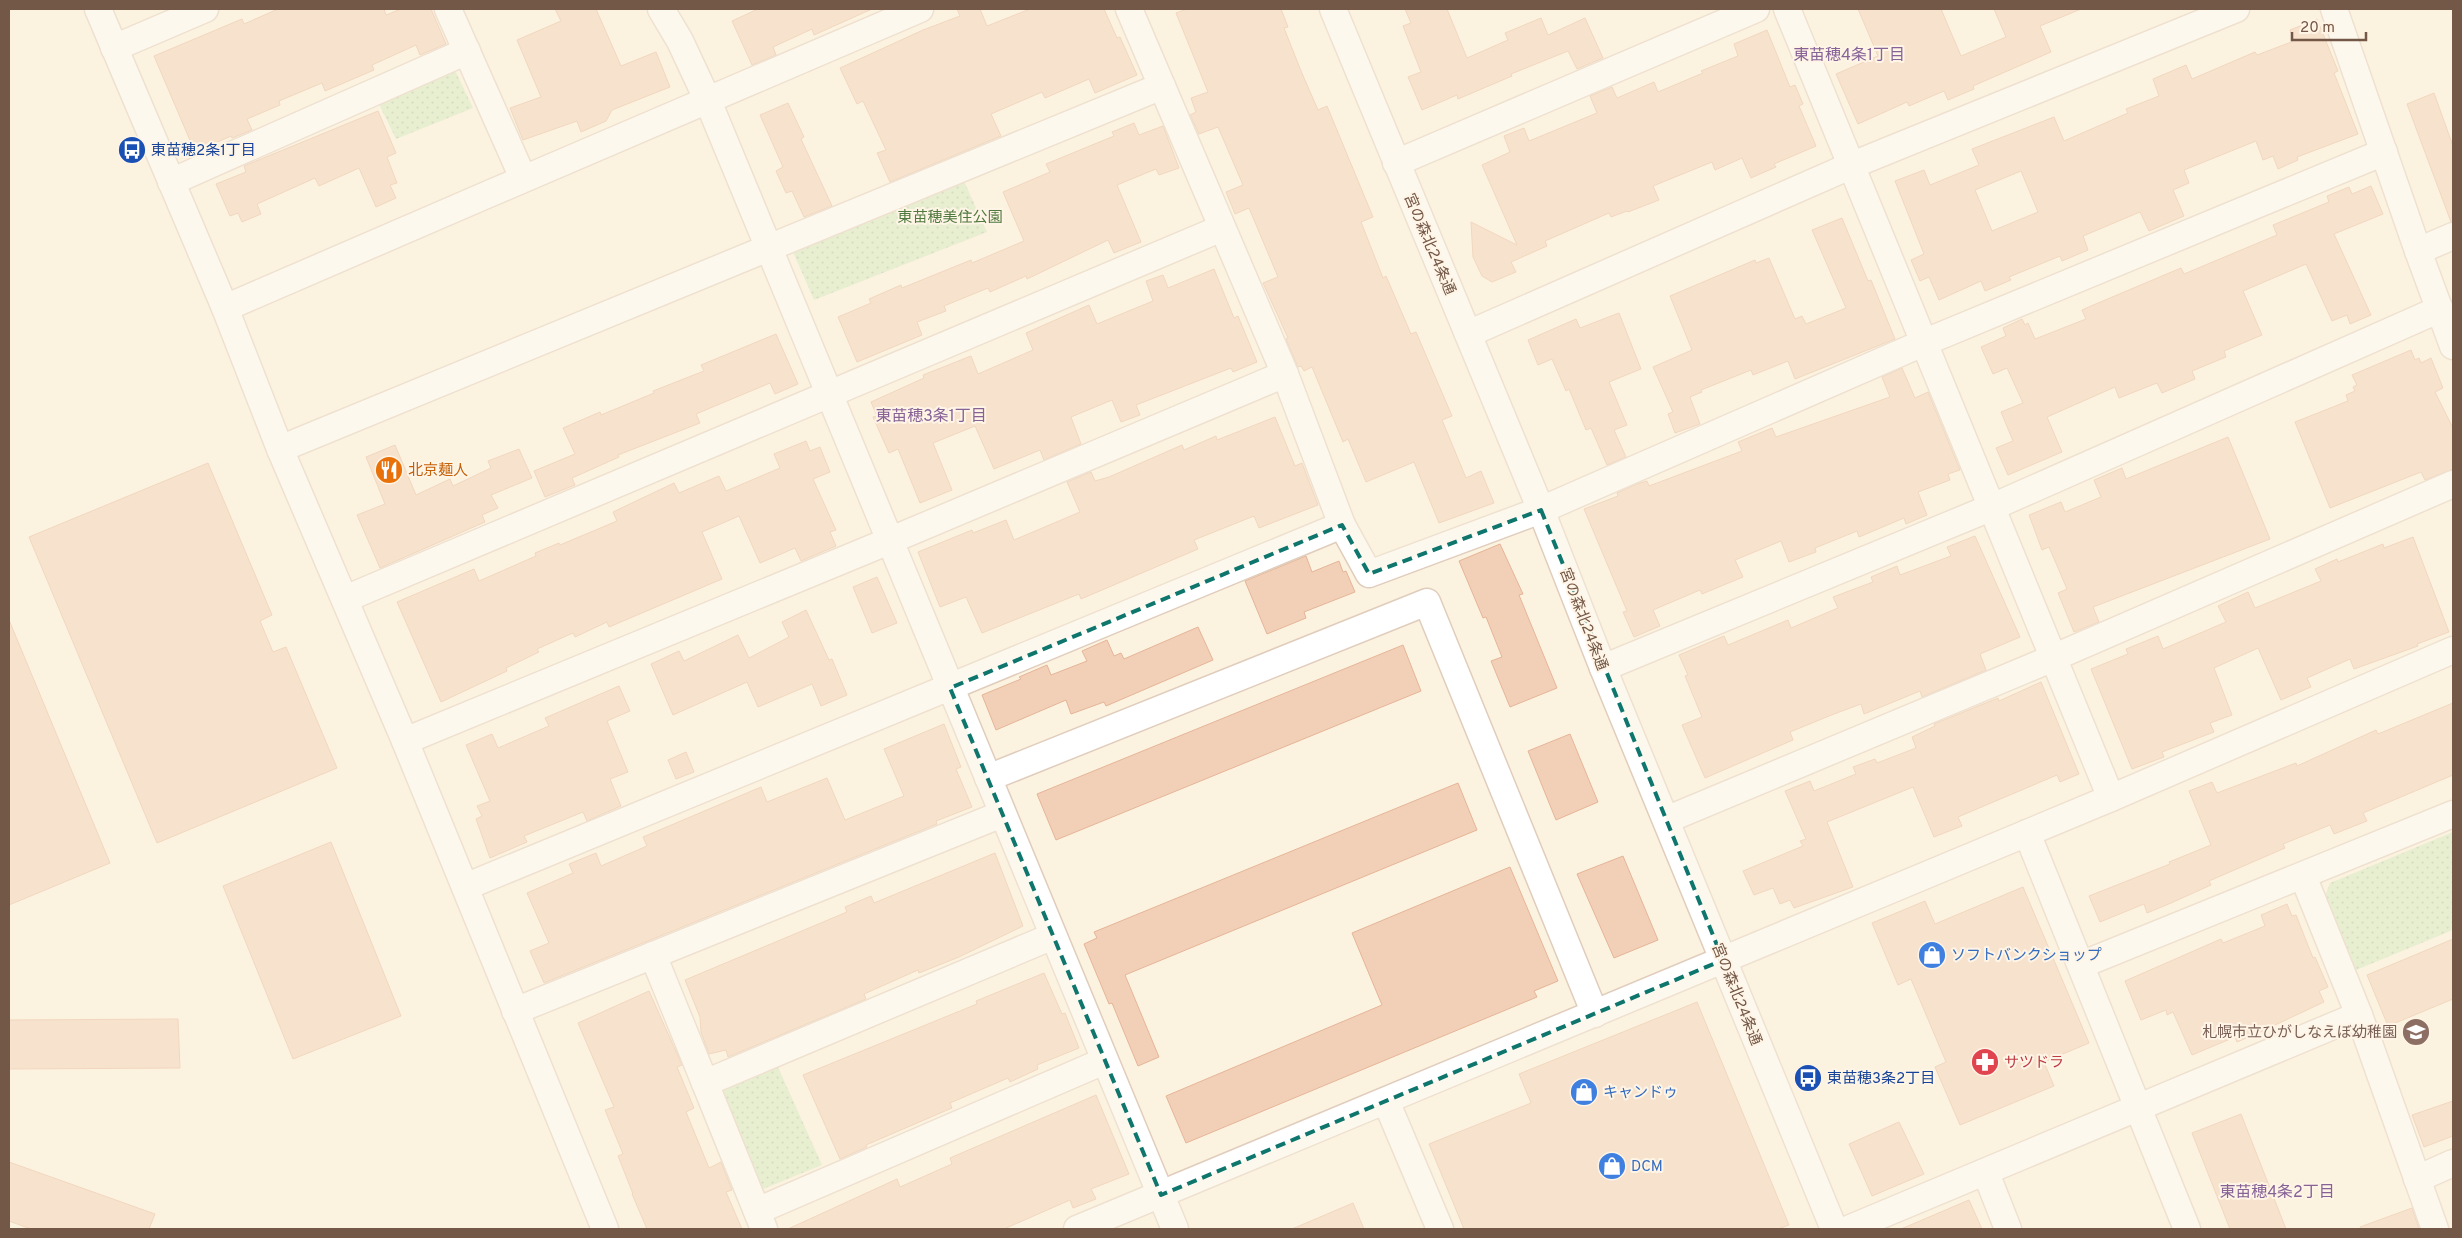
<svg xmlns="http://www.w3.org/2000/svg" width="2462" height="1238" font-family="Overpass,'Noto Sans JP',sans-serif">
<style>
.park{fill:url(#park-dots)}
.building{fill:#f2cfb7;stroke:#e5b597;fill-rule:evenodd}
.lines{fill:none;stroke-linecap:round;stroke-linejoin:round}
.minor-casing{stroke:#e0cdbc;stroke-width:29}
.minor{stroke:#fff;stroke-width:26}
.marked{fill:none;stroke:#0f766e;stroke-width:4;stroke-dasharray:10 6;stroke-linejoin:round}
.labels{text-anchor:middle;stroke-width:4;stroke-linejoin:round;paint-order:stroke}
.transit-label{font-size:15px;fill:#164399;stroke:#fff5e6;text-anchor:start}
.park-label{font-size:15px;fill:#50793f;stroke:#fff5e6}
.street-label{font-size:15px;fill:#735747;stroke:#fff5e6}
.food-label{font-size:15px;fill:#c56008;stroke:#fff5e6;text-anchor:start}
.shop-label{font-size:15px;fill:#366cbe;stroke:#fff5e6;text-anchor:start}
.education-label{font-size:15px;fill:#785e54;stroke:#fff5e6;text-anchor:end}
.health-label{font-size:15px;fill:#be3a42;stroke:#fff5e6;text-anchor:start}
.neighbourhood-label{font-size:16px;fill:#866297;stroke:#fff5e6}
</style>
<defs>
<pattern id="park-dots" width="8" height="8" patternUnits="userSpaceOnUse" patternTransform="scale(1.25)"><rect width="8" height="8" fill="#d0eabf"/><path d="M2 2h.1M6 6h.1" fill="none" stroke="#adc09d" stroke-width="1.8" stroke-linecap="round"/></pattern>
</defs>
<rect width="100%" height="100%" fill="#fcf2e0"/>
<!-- park -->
<g class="park">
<path d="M453,66L473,108L396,139L376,98Z"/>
<path d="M964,181L987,232L814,300L793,252Z"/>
<path d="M2453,832V930L2356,970L2325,896L2330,883Z"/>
<path d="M778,1067L822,1165L761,1190L719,1091Z"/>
</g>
<!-- building -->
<g class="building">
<path d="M278,9H384L386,15L401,9H431L446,44L420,55L416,45L372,65L374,70L325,91L322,83L279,101L280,105L247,119L252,130L232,138L231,136L195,152L154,56L242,19L244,24Z"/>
<path d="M555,9H596L621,66L656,52L670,87L612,110L606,121L581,132L577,121L523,140L510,108L541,97L517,40L561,21Z"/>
<path d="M758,9H872L814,35L812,29L773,47L776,55L752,65L732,21Z"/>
<path d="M957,9H980L987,26L1030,9H1104L1117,38L1120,37L1137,75L1095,93L1089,79L1045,98L1042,92L991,114L1001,136L890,182L877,153L886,150L863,101L857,104L840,68L923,30L960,16Z"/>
<path d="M1187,9H1281L1288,27L1284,28L1301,71L1318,110L1327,106L1373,217L1361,222L1383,278L1386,276L1411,334L1416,332L1452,416L1442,420L1466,478L1481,471L1494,503L1439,523L1414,462L1366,482L1348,439L1343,442L1312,367L1304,371L1301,366L1298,367L1286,339L1288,338L1263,283L1278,277L1249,208L1235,214L1226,192L1243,185L1218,127L1199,134L1190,115L1196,112L1191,98L1208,92L1176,13Z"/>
<path d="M1405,9H1447L1467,58L1508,40L1505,33L1541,18L1548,35L1585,18L1603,58L1577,69L1568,51L1511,74L1512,76L1458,99L1457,95L1422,110L1408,77L1421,72L1403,26L1411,23Z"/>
<path d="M1858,9H1941L1961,56L2006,37L1994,9H2081L2040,26L2051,52L1973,86L1974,89L1948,100L1944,91L1909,106L1907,102L1858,124L1836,74L1878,56Z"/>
<path d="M2317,19L2338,71L2334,73L2358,134L2297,157L2298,160L2278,169L2273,156L2263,160L2256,141L2184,170L2189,183L2173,190L2184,216L2149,231L2140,212L2083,236L2088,250L2062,261L2060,256L2009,277L2011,280L1985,291L1981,281L1939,300L1929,277L1920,281L1911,260L1924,254L1895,181L1924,170L1930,185L1979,165L1972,149L2054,117L2064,141L2128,113L2126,109L2159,96L2153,79L2186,65L2192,79L2255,52L2257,55L2294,41L2290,30ZM2021,171L2038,212L1992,231L1975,190Z"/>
<path d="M1767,30L1790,87L1795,85L1803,104L1799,106L1816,146L1774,164L1776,167L1751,178L1742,158L1715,170L1712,162L1653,186L1659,200L1628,212L1627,211L1611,217L1609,213L1545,241L1547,246L1511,262L1516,272L1492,282L1482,276L1473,257L1471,222L1517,245L1482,165L1510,152L1504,136L1524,128L1529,141L1597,113L1590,96L1612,87L1617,98L1654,82L1658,92L1703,73L1701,71L1738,56L1734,44Z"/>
<path d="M2434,93L2453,146V221L2451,222L2407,104Z"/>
<path d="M788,103L804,137L801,139L832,206L804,217L792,191L786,193L776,171L783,167L760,115Z"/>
<path d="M378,111L396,153L387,157L397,183L390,185L396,198L376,207L359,168L319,186L315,178L257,204L261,214L242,222L238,213L230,216L216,184L246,172L244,166Z"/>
<path d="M1134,123L1139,135L1163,126L1179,168L1159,175L1156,169L1117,185L1141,242L1114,253L1108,240L1027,279L1026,276L990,292L988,288L944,306L946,311L917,322L922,335L857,362L838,317L871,303L869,299L901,285L902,288L971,260L972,263L1024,241L1003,192L1050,172L1046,164L1114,136L1112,132Z"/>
<path d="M2371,186L2383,214L2334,234L2371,315L2350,324L2347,315L2332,321L2306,264L2243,291L2262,335L2224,351L2226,357L2192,371L2195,379L2162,393L2157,383L2119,398L2115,387L2047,417L2062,452L2008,475L1996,448L2013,441L2001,412L2023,403L2007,368L1993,374L1981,347L2006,336L2003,328L2022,319L2025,325L2028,323L2035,339L2086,319L2082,310L2091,306L2181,268L2184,274L2277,235L2273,225L2329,202L2327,196L2349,187L2352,194Z"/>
<path d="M1842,218L1868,281L1871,280L1895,339L1795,379L1788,361L1753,375L1751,370L1701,390L1702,392L1690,397L1700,424L1675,433L1668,414L1673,412L1653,367L1692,350L1670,296L1755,260L1756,263L1769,258L1795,319L1802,316L1806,324L1846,308L1812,230Z"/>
<path d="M1214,269L1234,318L1238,316L1257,362L1233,372L1231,368L1136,405L1140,415L1121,422L1112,400L1071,417L1081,444L1044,460L1040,450L994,469L975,426L933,443L952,490L920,503L898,449L889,453L873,417L877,416L871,402L924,378L923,375L971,356L978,374L1033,350L1026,333L1089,305L1097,324L1153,301L1146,281L1163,275L1168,288Z"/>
<path d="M1619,313L1641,369L1609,382L1627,425L1614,430L1626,457L1607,465L1591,428L1586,430L1569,389L1566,391L1552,359L1538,365L1528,340L1576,319L1580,328Z"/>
<path d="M776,334L798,384L775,394L770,383L696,414L700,423L618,455L619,457L572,478L575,485L545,497L534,471L575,454L563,428L600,412L601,415L654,393L653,391L704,371L701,365Z"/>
<path d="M2411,350L2415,360L2419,358L2421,363L2431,358L2443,388L2435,392L2453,428V469L2425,480L2421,472L2330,508L2295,422L2348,401L2346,395L2355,391L2353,387L2357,385L2352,375Z"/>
<path d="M1902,368L1915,398L1928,392L1960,470L1948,474L1950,480L1918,492L1927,515L1906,524L1904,518L1859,537L1857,531L1815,548L1816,552L1789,562L1781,541L1735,560L1743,577L1702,594L1700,590L1653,610L1660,626L1634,637L1623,612L1627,611L1584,509L1618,496L1617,493L1637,484L1647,481L1649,486L1742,451L1738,442L1772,428L1776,437L1890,397L1882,377Z"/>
<path d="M1275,417L1295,466L1302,463L1318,505L1259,528L1254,516L1194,540L1198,549L1081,599L1079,594L982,633L966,597L940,607L918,552L972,530L973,533L1006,520L1014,540L1080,512L1067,482L1091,472L1095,481L1109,477L1182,445L1184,450L1216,436L1217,440Z"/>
<path d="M2228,437L2270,539L2093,607L2099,622L2074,632L2058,593L2067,589L2049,547L2042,550L2029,515L2061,502L2065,512L2101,497L2094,480L2122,468L2126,479Z"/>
<path d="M806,441L810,451L820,447L830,472L813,479L836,530L830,532L836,546L801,561L795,548L760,563L739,516L702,532L722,579L609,627L607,622L575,637L573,633L537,649L539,652L506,668L507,671L441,702L397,602L474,569L479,581L536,556L535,553L559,543L560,545L617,521L613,512L674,483L679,493L719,476L726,491L780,468L774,454Z"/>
<path d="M395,445L416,495L450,479L453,486L491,468L488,461L519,449L532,478L491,495L498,508L482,515L485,522L380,568L357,515L385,504L366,457Z"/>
<path d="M208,463L272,615L260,621L273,652L286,647L337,768L157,843L29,537Z"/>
<path d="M1975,536L2020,637L1980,654L1986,670L1922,697L1920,691L1864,714L1861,704L1834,714L1790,732L1793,740L1705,778L1682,725L1702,717L1685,676L1688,675L1679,655L1724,636L1728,645L1788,620L1791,628L1838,608L1833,597L1873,582L1871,577L1897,566L1900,575L1951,556L1947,547Z"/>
<path d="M2413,537L2449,632L2417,644L2418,646L2354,669L2350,659L2307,678L2311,687L2281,700L2258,648L2214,668L2232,715L2210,723L2214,732L2162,752L2164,757L2132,769L2091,669L2128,654L2126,649L2158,636L2163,649L2226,622L2218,606L2248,592L2255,608L2321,581L2315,569L2337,559L2338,562L2383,544L2384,548Z"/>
<path d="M1500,544L1523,594L1519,595L1557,688L1510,707L1491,661L1502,657L1486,617L1483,618L1459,561Z"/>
<path d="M1306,556L1312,572L1339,561L1343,572L1346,571L1355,592L1304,612L1306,618L1267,634L1245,581Z"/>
<path d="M877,577L897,623L872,633L853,587Z"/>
<path d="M806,610L829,660L832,659L847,695L821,706L812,684L758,707L747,682L673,715L651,664L679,651L684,661L738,635L749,658L789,637L782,622Z"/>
<path d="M9,620L110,863L9,905Z"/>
<path d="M1198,627L1213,660L1106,706L1104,702L1071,714L1066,700L996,730L982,695L1021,679L1019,677L1047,665L1051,675L1087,661L1082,651L1107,640L1114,656L1121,653L1124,659Z"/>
<path d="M1403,645L1421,691L1056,840L1037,794Z"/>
<path d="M2041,682L2079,774L2060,782L2057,775L1958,817L1962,826L1934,837L1913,787L1827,822L1853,887L1794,908L1790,900L1780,904L1773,888L1754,895L1743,871L1803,846L1800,841L1806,839L1785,791L1810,781L1814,791L1856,774L1853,767L1875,759L1877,763L1916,748L1912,737L1935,726L1934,724L1998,698L1999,701Z"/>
<path d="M619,686L630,711L607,721L628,772L610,779L621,806L587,821L583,812L524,836L527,842L490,858L476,819L482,816L477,806L490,801L466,745L492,734L498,748L549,726L545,718Z"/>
<path d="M2453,703V775L2363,813L2367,821L2334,834L2330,825L2283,844L2285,848L2209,881L2211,885L2171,903L2147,913L2144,904L2100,922L2089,896L2170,864L2169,862L2211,845L2189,791L2212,782L2217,793L2296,763L2297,766L2376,730L2378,734Z"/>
<path d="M944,724L961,767L956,769L972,807L936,821L937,824L544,983L530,951L549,943L527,893L573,873L569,864L596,853L601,866L647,846L643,837L761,787L767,802L827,778L845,820L904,796L884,749Z"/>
<path d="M1570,734L1598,802L1556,820L1528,751Z"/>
<path d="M686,752L694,772L676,779L668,760Z"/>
<path d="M1458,783L1477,830L1125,975L1159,1057L1138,1066L1112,1003L1109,1004L1084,944L1097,938L1094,932Z"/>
<path d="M331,842L401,1016L293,1059L223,886Z"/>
<path d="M995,853L1023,926L959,957L919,973L918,970L864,994L866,999L728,1057L726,1050L709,1054L701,1032L700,1017L685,980L847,912L845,907L871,896L874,903Z"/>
<path d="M1623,856L1658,940L1614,958L1577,874Z"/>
<path d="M1510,867L1558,981L1534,991L1537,997L1186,1143L1166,1096L1382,1005L1352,933Z"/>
<path d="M2023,887L2089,1043L2044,1062L2054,1086L1960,1125L1935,1067L1946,1062L1911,979L1898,985L1872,923L1925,901L1935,924Z"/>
<path d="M2287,904L2292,916L2296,915L2313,958L2315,957L2328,987L2319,991L2324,1002L2258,1033L2237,1042L2235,1037L2192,1055L2173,1012L2167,1015L2166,1010L2141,1020L2125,981L2221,939L2223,943L2265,926L2261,915Z"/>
<path d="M2453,939V999L2388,1026L2367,975Z"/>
<path d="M1044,973L1062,1014L1065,1013L1079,1048L1037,1065L1038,1069L1010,1082L1008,1078L950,1103L952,1108L866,1145L867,1147L840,1159L803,1075L977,1004L976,1001Z"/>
<path d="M649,991L682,1065L677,1067L694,1108L686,1112L709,1168L721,1162L732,1190L726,1192L742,1229H647L632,1194H633L618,1156L623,1154L605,1110L614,1107L578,1023Z"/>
<path d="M1697,1002L1789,1225L1778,1229H1464L1429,1144L1531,1103L1519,1074Z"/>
<path d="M178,1019L180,1068L9,1069V1020Z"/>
<path d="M1096,1095L1129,1174L1091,1189L1096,1199L1073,1208L1070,1200L1004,1229H788L897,1179L900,1187L952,1164L950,1158Z"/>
<path d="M2453,1101V1136L2424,1147L2412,1115Z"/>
<path d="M2241,1114L2286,1229H2230L2192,1133Z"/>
<path d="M1899,1122L1924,1174L1872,1196L1849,1144Z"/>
<path d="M9,1162L155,1214L149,1229H31L9,1221Z"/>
<path d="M1969,1200L1982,1229H1901Z"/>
<path d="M1353,1203L1364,1229H1292Z"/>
<path d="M2412,1208L2419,1229H2361L2360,1227Z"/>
</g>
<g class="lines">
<defs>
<g id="minor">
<path d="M98,9L225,308L280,449L405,741L605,1229"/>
<path d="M448,9L523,178"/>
<path d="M661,9L680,41L708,101L1175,1229"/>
<path d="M1129,9L1285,374L1342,525L1369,574L1541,510L1923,343L2384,152"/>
<path d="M1333,9L1541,510L1603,668L1834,1229"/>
<path d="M1787,9L2111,798"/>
<path d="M2334,9L2418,251L2453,346"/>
<path d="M114,48L205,9"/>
<path d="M1396,163L1756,9"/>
<path d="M171,182L467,51"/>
<path d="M2418,251L2453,236"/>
<path d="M225,308C456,207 689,109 920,9"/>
<path d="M1468,334L1850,166L2236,9"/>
<path d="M280,449L1162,86"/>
<path d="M345,599L1222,228"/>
<path d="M1603,668L1990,508L2440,309"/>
<path d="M405,741L889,541L1285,374"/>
<path d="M988,778L1427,602L1595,1014"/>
<path d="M1666,820L2039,664L2453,484"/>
<path d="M2027,833L2187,1229"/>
<path d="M2303,876L2359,1015L2435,1229"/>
<path d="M465,887L1342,525"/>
<path d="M653,955L705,1083"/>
<path d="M2081,965L2453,814"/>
<path d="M515,1011L1002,814"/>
<path d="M1386,1101L1440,1229"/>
<path d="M1986,1173L2008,1229"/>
<path d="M2417,1179L2453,1163"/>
<path d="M757,1211L1104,1061"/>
<path d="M764,1229L705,1083L1053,936"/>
<path d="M1077,1229L2111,798L2453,650"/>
<path d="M1848,1229L2359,1015"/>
</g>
</defs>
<!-- minor casing -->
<use href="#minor" class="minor-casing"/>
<!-- minor -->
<use href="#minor" class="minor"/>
</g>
<!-- marked area -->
<path d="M0 0H2462V1238H0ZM1541,510L1723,960L1161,1195L950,688L1342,525L1369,574Z" fill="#fcf2e0" fill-opacity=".55" fill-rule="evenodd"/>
<path class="marked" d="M1541,510L1723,960L1161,1195L950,688L1342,525L1369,574Z"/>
<!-- icons -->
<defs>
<symbol id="bus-disc" viewBox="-11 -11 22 22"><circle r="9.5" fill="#1a4fb4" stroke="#fff5e6"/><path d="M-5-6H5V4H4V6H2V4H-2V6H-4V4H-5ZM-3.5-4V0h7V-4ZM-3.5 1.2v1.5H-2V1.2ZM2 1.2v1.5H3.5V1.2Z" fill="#fff"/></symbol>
<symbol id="restaurant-disc" viewBox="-11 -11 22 22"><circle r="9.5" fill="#e8710a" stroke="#fff5e6"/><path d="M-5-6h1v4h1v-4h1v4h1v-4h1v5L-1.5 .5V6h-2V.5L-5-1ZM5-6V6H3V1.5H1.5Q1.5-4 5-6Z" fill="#fff"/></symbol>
<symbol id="shop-disc" viewBox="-11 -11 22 22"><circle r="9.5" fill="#3f7fe0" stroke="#fff5e6"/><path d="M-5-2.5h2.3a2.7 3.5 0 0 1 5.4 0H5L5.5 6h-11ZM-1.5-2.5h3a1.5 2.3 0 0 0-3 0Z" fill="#fff"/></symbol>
<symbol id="school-disc" viewBox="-11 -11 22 22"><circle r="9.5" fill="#8d6e63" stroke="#fff5e6"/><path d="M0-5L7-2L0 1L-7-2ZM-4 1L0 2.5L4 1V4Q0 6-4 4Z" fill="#fff"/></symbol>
<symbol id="pharmacy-disc" viewBox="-11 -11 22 22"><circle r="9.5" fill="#e0444e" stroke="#fff5e6"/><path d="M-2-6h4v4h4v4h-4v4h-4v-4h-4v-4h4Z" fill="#fff"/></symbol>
</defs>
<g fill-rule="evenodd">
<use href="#bus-disc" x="116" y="134" width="32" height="32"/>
<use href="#restaurant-disc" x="373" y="454" width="32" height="32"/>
<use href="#shop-disc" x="1916" y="939" width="32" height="32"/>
<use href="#school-disc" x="2400" y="1016" width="32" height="32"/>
<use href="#pharmacy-disc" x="1969" y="1046" width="32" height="32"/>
<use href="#bus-disc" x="1792" y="1062" width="32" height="32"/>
<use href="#shop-disc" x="1568" y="1076" width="32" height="32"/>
<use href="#shop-disc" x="1596" y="1150" width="32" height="32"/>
</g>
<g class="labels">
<!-- transit labels -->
<g class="transit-label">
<text x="151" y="155">東苗穂2条1丁目</text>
<text x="1827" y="1083">東苗穂3条2丁目</text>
</g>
<!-- park labels -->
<g class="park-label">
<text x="950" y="222">東苗穂美住公園</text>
</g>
<!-- street labels -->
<g class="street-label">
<text transform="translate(1430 244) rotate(67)" y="5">宮の森北24条通</text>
<text transform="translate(1584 619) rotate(69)" y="5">宮の森北24条通</text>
<text transform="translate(1737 994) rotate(68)" y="5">宮の森北24条通</text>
</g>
<!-- food labels -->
<g class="food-label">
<text x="408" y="475">北京麺人</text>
</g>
<!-- shop labels -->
<g class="shop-label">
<text x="1951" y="960">ソフトバンクショップ</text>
<text x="1603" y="1097">キャンドゥ</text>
<text x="1631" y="1171">DCM</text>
</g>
<!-- education labels -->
<g class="education-label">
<text x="2397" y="1037">札幌市立ひがしなえぼ幼稚園</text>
</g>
<!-- health labels -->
<g class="health-label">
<text x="2004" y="1067">サツドラ</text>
</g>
<!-- neighbourhood labels -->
<g class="neighbourhood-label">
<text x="1849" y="60">東苗穂4条1丁目</text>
<text x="931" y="421">東苗穂3条1丁目</text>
<text x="2277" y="1197">東苗穂4条2丁目</text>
</g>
</g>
<!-- border -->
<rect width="2462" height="1238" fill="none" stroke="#735747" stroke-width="20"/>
<!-- scale -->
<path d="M2292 32v8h74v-8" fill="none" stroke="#735747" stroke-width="2.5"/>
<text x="2300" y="32" font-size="15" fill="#735747" stroke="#fff5e6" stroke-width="4" paint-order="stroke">20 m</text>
</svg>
